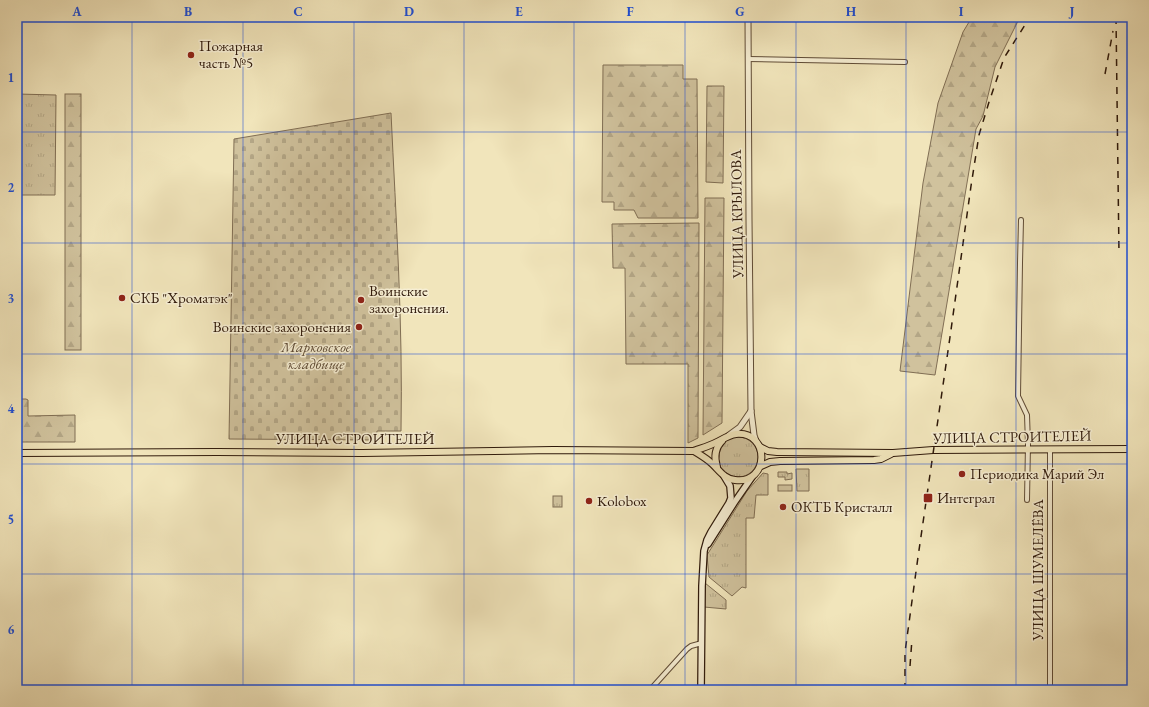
<svg xmlns="http://www.w3.org/2000/svg" width="1149" height="707" font-family="'EB Garamond',serif">
<style>
.grass{fill:url(#grass-tufts);stroke:#806e54}
.forest{fill:url(#forest-firs);stroke:#806e54}
.cemetery{fill:url(#cemetery-stones);stroke:#806e54}
.lines{fill:none;stroke-linecap:round;stroke-linejoin:round}
.minor-casing{stroke:#604c36;stroke-width:6}
.tertiary-casing{stroke:#604c36;stroke-width:7}
.secondary-casing{stroke:#2f190a;stroke-width:8}
.primary-casing{stroke:#2f190a;stroke-width:8}
.minor{stroke:#f6eed3;stroke-width:4}
.tertiary{stroke:#f6eed3;stroke-width:5}
.secondary{stroke:#f6eed3;stroke-width:5.5}
.primary{stroke:#f1e5bb;stroke-width:6}
.rail{stroke:#2f190a;stroke-width:1.5;stroke-dasharray:7 7;stroke-linecap:butt}
.grid{fill:none;stroke:#1d4ed8;stroke-width:1;stroke-opacity:0.55}
.poi-dot{fill:#8f2418;stroke:#f6eed3;stroke-width:1.5}
.labels{text-anchor:middle;stroke-width:3;stroke-linejoin:round;paint-order:stroke}
.poi-label{font-size:15px;fill:#2f190a;stroke:#f6eed3;text-anchor:start}
.street-label{font-size:15px;fill:#2f190a;stroke:#f6eed3}
.park-label{font-size:15px;font-style:italic;fill:#5f4c36;stroke:#f6eed3}
.neatline{fill:none;stroke:#1d4ed8;stroke-width:1.5}
.grid-label{font-size:13px;text-anchor:middle;font-weight:bold;fill:#1d4ed8}
</style>
<defs>
<pattern id="grass-tufts" width="24" height="20" patternUnits="userSpaceOnUse"><rect width="24" height="20" fill="#d0c29d"/><path d="M3 7l-1-3M5 7V3M7 7l1-3M15 17l-1-3M17 17v-4M19 17l1-3" fill="none" stroke="#b3a686"/></pattern>
<pattern id="forest-firs" width="22" height="20" patternUnits="userSpaceOnUse"><rect width="22" height="20" fill="#d0c29d"/><path d="M5 1l3.5 6h-7zM16 11l3.5 6h-7z" fill="#b3a686"/></pattern>
<pattern id="cemetery-stones" width="16" height="16" patternUnits="userSpaceOnUse"><rect width="16" height="16" fill="#d0c29d"/><path d="M2 7V4a2 2 0 0 1 4 0v3zM10 15v-3a2 2 0 0 1 4 0v3z" fill="#b3a686"/></pattern>
</defs>
<rect width="100%" height="100%" fill="#f1e5bb"/>
<filter id="stains"><feTurbulence type="fractalNoise" baseFrequency=".005" numOctaves="4"/><feColorMatrix values="0 0 0 0 .2 0 0 0 0 .09 0 0 0 0 .02 0 0 0 .5 -.17"/></filter>
<radialGradient id="worn" r=".72"><stop offset=".6" stop-color="#630" stop-opacity="0"/><stop offset="1" stop-color="#630" stop-opacity=".3"/></radialGradient>
<!-- grass -->
<g class="grass">
<path d="M17,94L56,95L55,195H17Z"/>
<circle cx="738" cy="457" r="20"/>
<path d="M796,469H809V491H797Z"/>
<path d="M778,472H787V474L792,473V479L785,480V477H778Z"/>
<path d="M763,473L768,474V495H756L754,518H746V588L742,587L732,596L709,577L707,555L747,491Z"/>
<rect x="778" y="485" width="14" height="6"/>
<rect x="553" y="496" width="9" height="11"/>
<path d="M705,583L726,600V609L704,607Z"/>
</g>
<!-- forest -->
<g class="forest">
<path d="M972,17H1020L995,67L983,116L976,129L935,375L900,371L923,183L938,103L963,32Z"/>
<path d="M603,65H683V79H697L698,218H638L634,210H614V202H602Z"/>
<path d="M707,86H724L723,183L706,182Z"/>
<rect x="65" y="94" width="16" height="256"/>
<path d="M705,198H724L722,423L703,435Z"/>
<path d="M699,223L698,438L688,443V364H626L625,268H613L612,224Z"/>
<path d="M17,399H26L28,400V416L75,415V442H17Z"/>
</g>
<!-- cemetery -->
<path class="cemetery" d="M391,113C396,219 403,325 401,431H377L376,440L229,439L234,139Z"/>
<g class="lines">
<defs>
<g id="minor">
<path d="M748,59L905,62"/>
<path d="M1021,220L1020,263L1018,396L1027,415L1028,444L1027,500"/>
<path d="M1050,449V690"/>
<path d="M17,509L19,453"/>
<path d="M650,690L687,649L691,646L702,643"/>
</g>
<g id="tertiary">
<path d="M748,17L749,219L751,411L754,435L756,441"/>
<path d="M729,435L740,427L751,411"/>
</g>
<g id="secondary">
<path d="M708,544L734,503L752,477"/>
<path d="M701,690L702,586L704,551L707,540L711,532L729,503L731,498L730,486L724,476"/>
</g>
<g id="primary">
<path d="M760,447L768,451L777,452L893,453L933,450L1132,449"/>
<path d="M17,453L217,452L362,453L553,450L694,451C702,448 709,446 717,442C723,439 729,435 736,434C771,431 769,485 735,480C723,479 718,468 709,461C704,457 699,454 694,451"/>
<path d="M761,466L770,462L780,461L874,460L881,459L891,454"/>
<path d="M717,467C714,457 715,448 722,441"/>
</g>
</defs>
<!-- minor casing -->
<use href="#minor" class="minor-casing"/>
<!-- tertiary casing -->
<use href="#tertiary" class="tertiary-casing"/>
<!-- secondary casing -->
<use href="#secondary" class="secondary-casing"/>
<!-- primary casing -->
<use href="#primary" class="primary-casing"/>
<!-- minor -->
<use href="#minor" class="minor"/>
<!-- tertiary -->
<use href="#tertiary" class="tertiary"/>
<!-- secondary -->
<use href="#secondary" class="secondary"/>
<!-- primary -->
<use href="#primary" class="primary"/>
<!-- rail -->
<g class="rail">
<path d="M1116,17L1119,254"/>
<path d="M1105,74L1113,31"/>
<path d="M910,666L912,639"/>
<path d="M905,690V652L918,557L950,337L971,186L979,135L989,102L1004,58L1030,17"/>
</g>
</g>
<!-- grid -->
<path class="grid" d="M132,17V690M243,17V690M354,17V690M464,17V690M574,17V690M685,17V690M796,17V690M906,17V690M1016,17V690M17,132H1132M17,243H1132M17,354H1132M17,464H1132M17,574H1132"/>
<!-- markers -->
<g class="poi-dot">
<circle cx="191" cy="55" r="4"/>
<circle cx="122" cy="298" r="4"/>
<circle cx="361" cy="300" r="4"/>
<circle cx="359" cy="327" r="4"/>
<circle cx="962" cy="474" r="4"/>
<rect x="923" y="493" width="10" height="10" rx="2"/>
<circle cx="589" cy="501" r="4"/>
<circle cx="783" cy="507" r="4"/>
</g>
<g class="labels">
<!-- poi labels -->
<g class="poi-label">
<text x="199" y="51">Пожарная<tspan x="199" dy="17">часть №5</tspan></text>
<text x="369" y="296">Воинские<tspan x="369" dy="17">захоронения.</tspan></text>
<text x="130" y="303">СКБ "Хроматэк"</text>
<text x="351" y="332" text-anchor="end">Воинские захоронения</text>
<text x="970" y="479">Периодика Марий Эл</text>
<text x="937" y="503">Интеграл</text>
<text x="597" y="506">Kolobox</text>
<text x="791" y="512">ОКТБ Кристалл</text>
</g>
<!-- street labels -->
<g class="street-label">
<text transform="translate(737 214) rotate(-91)" y="5">УЛИЦА КРЫЛОВА</text>
<text transform="translate(1012 437) rotate(-1)" y="5">УЛИЦА СТРОИТЕЛЕЙ</text>
<text x="355" y="444">УЛИЦА СТРОИТЕЛЕЙ</text>
<text transform="translate(1038 570) rotate(-90)" y="5">УЛИЦА ШУМЕЛЁВА</text>
</g>
<!-- park labels -->
<g class="park-label">
<text x="316" y="352">Марковское<tspan x="316" dy="17">кладбище</tspan></text>
</g>
</g>
<!-- margin -->
<rect width="1149" height="707" fill="none" stroke="#f1e5bb" stroke-width="44"/>
<rect x="22" y="22" width="1105" height="663" class="neatline"/>
<g class="grid-label">
<text x="77" y="16">A</text>
<text x="188" y="16">B</text>
<text x="298" y="16">C</text>
<text x="409" y="16">D</text>
<text x="519" y="16">E</text>
<text x="630" y="16">F</text>
<text x="740" y="16">G</text>
<text x="851" y="16">H</text>
<text x="961" y="16">I</text>
<text x="1072" y="16">J</text>
<text x="11" y="82">1</text>
<text x="11" y="192">2</text>
<text x="11" y="303">3</text>
<text x="11" y="413">4</text>
<text x="11" y="524">5</text>
<text x="11" y="634">6</text>
</g>
<rect width="100%" height="100%" filter="url(#stains)"/>
<rect width="100%" height="100%" fill="url(#worn)"/>
</svg>
